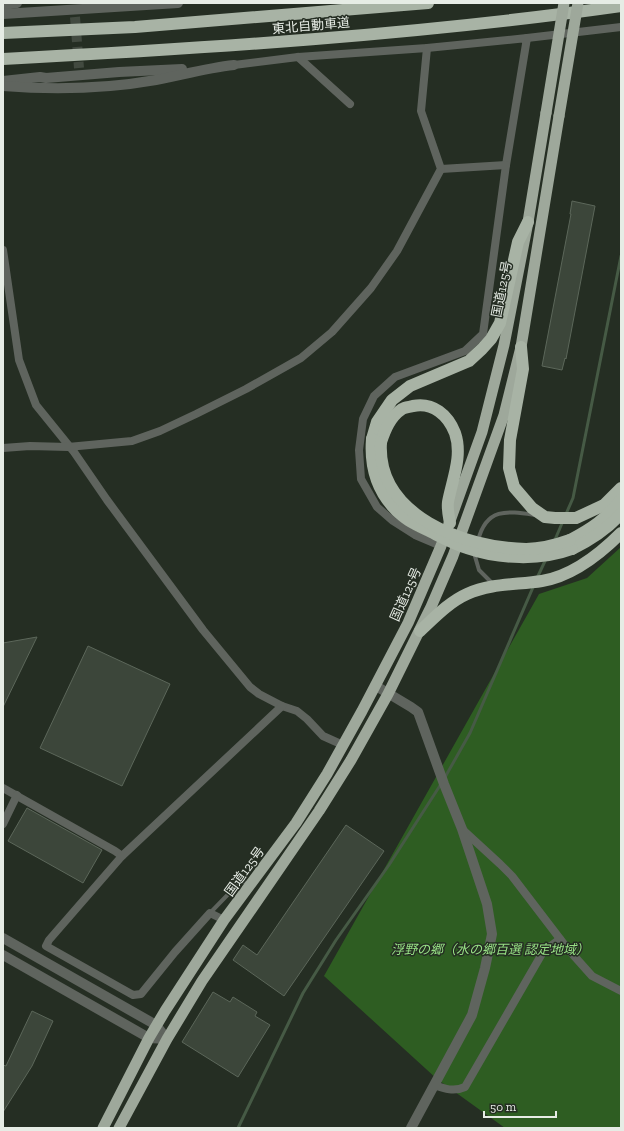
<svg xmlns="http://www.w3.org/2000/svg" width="624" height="1131" font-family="'Zilla Slab','Noto Sans JP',serif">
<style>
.green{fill:#2e5d22}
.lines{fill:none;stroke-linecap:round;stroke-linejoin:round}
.stream{stroke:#465a45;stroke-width:3}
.building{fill:#3c463a;stroke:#5c675a}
.tertiary-tunnel{stroke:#424a40;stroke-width:10;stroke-dasharray:10 5;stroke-linecap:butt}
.service{stroke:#5f645e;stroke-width:4}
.minor{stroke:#5f645e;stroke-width:8}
.tertiary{stroke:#5f645e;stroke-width:10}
.trunk{stroke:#9ea89b;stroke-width:11}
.motorway{stroke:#a8b3a5;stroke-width:12}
.trunk-bridge{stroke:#9ea89b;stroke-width:11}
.motorway-bridge{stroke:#a8b3a5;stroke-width:12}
.labels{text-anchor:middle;stroke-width:3;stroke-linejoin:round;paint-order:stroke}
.street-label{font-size:13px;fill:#e6ece5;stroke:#252e23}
.park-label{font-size:13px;font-style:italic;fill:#97e185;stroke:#252e23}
</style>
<rect width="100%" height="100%" fill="#252e23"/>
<!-- green -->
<path class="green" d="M621,547V1128H505L437,1079L324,976L539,594L587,578Z"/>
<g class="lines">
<!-- stream -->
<g class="stream">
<path d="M566,514L573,498L621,256"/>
<path d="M554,542L563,521"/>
<path d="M537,578L546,559"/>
<path d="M444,779L470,733L534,585"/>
<path d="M238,1128L303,993L336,940L389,865L441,784"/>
</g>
</g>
<!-- building -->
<g class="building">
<path d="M572,201L595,206L566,359L565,358L562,370L542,366L571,214H570Z"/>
<path d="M37,637L3,707V643Z"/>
<path d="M88,646L170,684L122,786L40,748Z"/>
<path d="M27,808L102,850L83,883L8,841Z"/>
<path d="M346,825L384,851L284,996L233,960L243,945L257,955Z"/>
<path d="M213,992L230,1002L233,997L257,1012L255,1016L270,1025L238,1077L182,1042Z"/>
<path d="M32,1011L53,1021L32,1066L3,1112V1065L6,1066Z"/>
</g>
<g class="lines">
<!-- tertiary-tunnel -->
<path class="tertiary-tunnel" d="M75,17L79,68"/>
<!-- service -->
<g class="service">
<path d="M478,541C486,507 508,511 535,515"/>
<path d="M474,553L479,570L493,584"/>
<path d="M210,913L241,881L249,884"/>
</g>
<!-- minor -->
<g class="minor">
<path d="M527,38L621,27"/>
<path d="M298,57L350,104"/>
<path d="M234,65L298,57L427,48L527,38L506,165L483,334L465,351L395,377L374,396L363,419L359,450L361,479L377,507L393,521L415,535L441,546"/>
<path d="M441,169L506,165"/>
<path d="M3,250L19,360L36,405L74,452L107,500L203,630L250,687L259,694L282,706L297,711L307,719L323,736L343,745"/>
<path d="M3,448L30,446L68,447L132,441L160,431L196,414L246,389L301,358L332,332L371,288L397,251L441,169L421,111L427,48"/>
<path d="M3,788L115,851L122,856"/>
<path d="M3,824L17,795"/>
<path d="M463,830L500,864L512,876L567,948L592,976L621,991"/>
<path d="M224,920L210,913L175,952L141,994L133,995L46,946L49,940L122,856L282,706"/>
<path d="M434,1085C445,1089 454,1092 465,1087L543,952L560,939"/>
</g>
<!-- tertiary -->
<g class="tertiary">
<path d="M3,5L17,3"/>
<path d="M3,14L178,3"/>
<path d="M3,81L40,77L46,78L119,72L182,69"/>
<path d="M3,86C54,90 105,89 156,80C182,75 207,68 234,65"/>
<path d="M376,686L411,707L418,712L444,784L462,829L487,904L492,934L485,968L472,1015L411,1128"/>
<path d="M3,938L156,1025L167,1039"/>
<path d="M3,955L149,1038L167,1039"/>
</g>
<!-- trunk -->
<g class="trunk">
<path d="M103,1128L149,1038L165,1011L224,920L296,823L327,774L362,711L408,623L441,546L482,432L504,345L528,222L546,113"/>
<path d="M119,1128L167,1039L202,981L319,811L351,760L388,694L431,607L453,556L504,415L521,347L559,116"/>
</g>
<!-- motorway -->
<g class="motorway">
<path d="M3,33L135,27L428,3"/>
<path d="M3,59C209,48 416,35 621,6"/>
<path d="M521,347L523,369L510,440L509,468L514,487L532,508L545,517L555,518H576L604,505L621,488"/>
<path d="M372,439L377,422L392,400L410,386L469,361L482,349L491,339L500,323L518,242L528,222"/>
<path d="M381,442C385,430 390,417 402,409C405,407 410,407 413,406C433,402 448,415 455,433C463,456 452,480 448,502C447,509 449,517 450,523"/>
<path d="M570,540C591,529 606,519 621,500"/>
<path d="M572,549C591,540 606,530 621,514"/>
<path d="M420,631C434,618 449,602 467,594C491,583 517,585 542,581C572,576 600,554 621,533"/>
</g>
<!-- trunk-bridge -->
<g class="trunk-bridge">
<path d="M546,113L564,3"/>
<path d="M559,116L578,3"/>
</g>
<!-- motorway-bridge -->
<g class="motorway-bridge">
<path d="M372,439C370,464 376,488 393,507C403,519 417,525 431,532C443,538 454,544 467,548C499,559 540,561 572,549"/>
<path d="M381,442C376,516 465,548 526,549C541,549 556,545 570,540"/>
</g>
</g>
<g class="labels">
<!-- street labels -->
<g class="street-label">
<text transform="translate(311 25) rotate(-5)" y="5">東北自動車道</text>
<text transform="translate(501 289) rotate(-79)" y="5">国道125号</text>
<text transform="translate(405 594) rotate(-66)" y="5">国道125号</text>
<text transform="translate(244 871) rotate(-54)" y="5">国道125号</text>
</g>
<!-- park labels -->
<g class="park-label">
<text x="490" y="954">浮野の郷（水の郷百選 認定地域）</text>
</g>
</g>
<!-- border -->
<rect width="624" height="1131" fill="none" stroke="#e6ece5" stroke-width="8"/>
<!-- scale -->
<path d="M484 1111v6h72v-6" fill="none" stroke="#e6ece5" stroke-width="2"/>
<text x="490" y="1111" font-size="12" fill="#e6ece5" stroke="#252e23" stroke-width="3" paint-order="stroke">50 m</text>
</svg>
